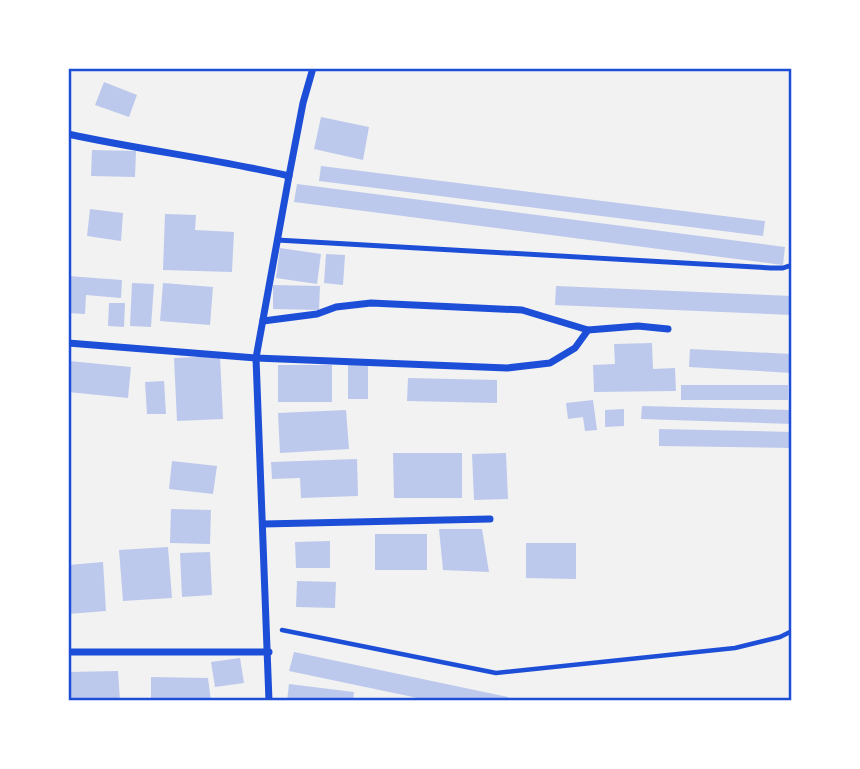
<svg xmlns="http://www.w3.org/2000/svg" width="860" height="769" font-family="Poppins,sans-serif">
<style>
.building{fill:#bdc9ec}
.lines{fill:none;stroke-linecap:round;stroke-linejoin:round}
.path{stroke:#1d4ed8;stroke-width:4.5}
.service{stroke:#1d4ed8;stroke-width:5}
.minor{stroke:#1d4ed8;stroke-width:7}
.neatline{fill:none;stroke:#1d4ed8;stroke-width:2.5}
</style>
<rect width="100%" height="100%" fill="#f2f2f2"/>
<!-- building -->
<g class="building">
<path d="M104,82L137,95L129,117L95,105Z"/>
<path d="M321,117L369,127L363,160L314,149Z"/>
<path d="M92,150L136,151L135,177L91,176Z"/>
<path d="M321,166L765,221L763,236L319,181Z"/>
<path d="M297,184L785,247L783,265L294,202Z"/>
<path d="M90,209L123,213L121,241L87,236Z"/>
<path d="M165,214L196,215L195,230L234,232L232,272L163,270Z"/>
<path d="M280,248L321,254L317,284L276,278Z"/>
<path d="M326,254L345,255L343,285L324,283Z"/>
<path d="M68,276L122,280L121,298L86,295L85,314L68,313Z"/>
<path d="M132,283L154,284L151,327L130,326Z"/>
<path d="M163,283L213,287L210,325L160,321Z"/>
<path d="M273,285L320,286L319,310L273,309Z"/>
<path d="M556,286L792,296V315L555,305Z"/>
<path d="M109,303H125L124,327L108,326Z"/>
<path d="M652,343L653,369L675,368L676,391L594,392L593,365L615,364L614,344Z"/>
<path d="M690,349L792,354V373L689,367Z"/>
<path d="M220,356L223,419L177,421L174,358Z"/>
<path d="M69,361L131,367L128,398L68,392Z"/>
<rect x="348" y="364" width="20" height="35"/>
<rect x="278" y="365" width="54" height="37"/>
<path d="M408,378L497,380V403L407,401Z"/>
<path d="M164,381L166,414H147L145,382Z"/>
<rect x="681" y="385" width="107" height="15"/>
<path d="M593,400L597,430L585,431L583,417L568,419L566,403Z"/>
<path d="M642,406L792,410V424L641,419Z"/>
<path d="M624,409V426L605,427V410Z"/>
<path d="M346,410L349,449L280,453L278,413Z"/>
<path d="M659,429L792,432V448L659,446Z"/>
<path d="M393,453H462V498H394Z"/>
<path d="M506,453L508,499L474,500L472,454Z"/>
<path d="M357,459L358,496L301,498L300,478L272,479L271,462Z"/>
<path d="M172,461L217,466L213,494L169,489Z"/>
<path d="M171,509L211,510L210,544L170,543Z"/>
<path d="M439,529H482L489,572L443,570Z"/>
<rect x="375" y="534" width="52" height="36"/>
<path d="M330,541V568H296L295,542Z"/>
<path d="M526,543H576V579L526,578Z"/>
<path d="M168,547L172,598L123,601L119,550Z"/>
<path d="M210,552L212,595L182,597L180,553Z"/>
<path d="M103,562L106,611L68,614V565Z"/>
<path d="M297,581L336,582L335,608L296,607Z"/>
<path d="M294,652L508,697V701H432L289,671Z"/>
<path d="M240,658L244,683L215,687L211,662Z"/>
<path d="M118,671L120,701H68V672Z"/>
<path d="M151,677L208,678L211,701H151Z"/>
<path d="M289,684L354,692L353,701H287Z"/>
</g>
<g class="lines">
<!-- path -->
<path class="path" d="M282,630L496,673L735,648L780,637L792,631"/>
<!-- service -->
<path class="service" d="M277,240L771,268H783L792,265"/>
<!-- minor -->
<g class="minor">
<path d="M68,134C141,150 216,159 289,176"/>
<path d="M263,321L317,314L336,307L371,303L522,310L588,330"/>
<path d="M68,343L256,358L507,368L550,363L575,348L588,330L638,326L668,329"/>
<path d="M263,524L490,519"/>
<path d="M68,652H269"/>
<path d="M269,701L256,358L289,176L303,103L313,68"/>
</g>
</g>
<!-- border -->
<rect width="860" height="769" fill="none" stroke="#ffffff" stroke-width="140"/>
<rect x="70" y="70" width="720" height="629" class="neatline"/>
</svg>
